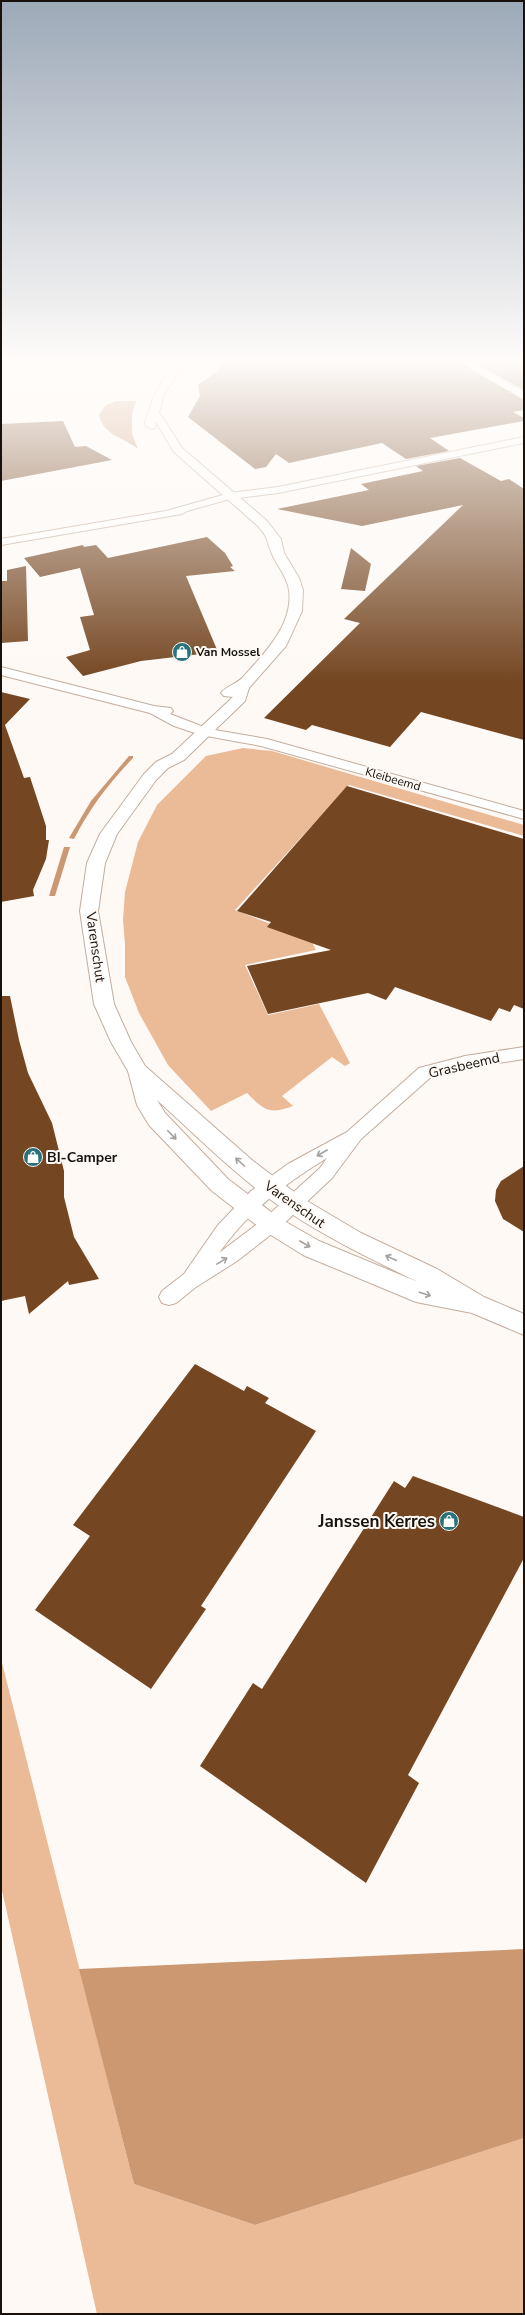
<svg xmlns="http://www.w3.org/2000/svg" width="525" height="2315" font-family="'Nunito Sans',sans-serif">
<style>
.green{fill:#ebba96}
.water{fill:#cb9871}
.building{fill:#744621}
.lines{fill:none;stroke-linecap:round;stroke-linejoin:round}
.street-casing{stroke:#c4ad9d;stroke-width:2}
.secondary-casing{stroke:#c4ad9d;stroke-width:2}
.street{fill:#fff;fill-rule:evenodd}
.secondary{fill:#fff;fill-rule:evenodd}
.oneway{stroke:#a3a09d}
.labels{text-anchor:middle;stroke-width:4;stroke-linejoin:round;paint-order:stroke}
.far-poi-label{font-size:12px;font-weight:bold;fill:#19110b;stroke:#fef9f5;text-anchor:start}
.far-street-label{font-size:12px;fill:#19110b;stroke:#fef9f5}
.street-label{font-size:14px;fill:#19110b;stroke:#fef9f5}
.poi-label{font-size:14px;font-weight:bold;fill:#19110b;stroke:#fef9f5;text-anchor:start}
.near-poi-label{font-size:17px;font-weight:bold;fill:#19110b;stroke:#fef9f5;text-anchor:end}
</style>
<rect width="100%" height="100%" fill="#fef9f5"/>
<!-- green -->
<g class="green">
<path d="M243,748L272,751L524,825V836L349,785L235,910L311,940L316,950L245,965L268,1015L319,1004L350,1063L345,1066L332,1057L282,1096L293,1106C269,1115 264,1110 247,1093L211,1111L168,1065L139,1013L125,977V944L123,920L125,892L138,842L157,805L206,756Z"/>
<path d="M1,1659L134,2184L255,2225L524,2138V2314H97L1,1886Z"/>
</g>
<!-- water -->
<g class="water">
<path d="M116,401H136L132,414V434L138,449C123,437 104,436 99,415L106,405Z"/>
<path d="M129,756H133V758C109,783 90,808 74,839L69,838L91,801Z"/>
<path d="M64,847H70L55,896H49Z"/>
<path d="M524,1949V2138L255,2225L134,2184L79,1969Z"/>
</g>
<!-- building -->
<g class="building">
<path d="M224,359H454L524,400V410L513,412L524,418V421L430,438L449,451L406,459L382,443L289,463L276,454L266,467L255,469L188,417L200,396L198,385L216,372Z"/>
<path d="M468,359H524V390Z"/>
<path d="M63,421L75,447L86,446L112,460L1,481V424Z"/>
<path d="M460,458L501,481L509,479L524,489V740L421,712L390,747L312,725L306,730L264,718L360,623L344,619L463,505L362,526L277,509L369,490L361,484L423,471L416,466Z"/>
<path d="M207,537L225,553L233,566L230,567L235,571L186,576L218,652L141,661L83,676L66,657L90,650L80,617L94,615L80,568L40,577L24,558L83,545L84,547L96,545L108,558Z"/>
<path d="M351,548L371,564L365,591L341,589Z"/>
<path d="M26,566L28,641L1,643V581H7V570Z"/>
<path d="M1,692L30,699L5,725L24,778L30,777L46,826V840H49L46,859L33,890L34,896L1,902Z"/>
<path d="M347,786L524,839V1009L514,1005L510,1012L499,1008L491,1021L395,987L386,1000L368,993L268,1014L247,966L331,950L267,927L271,922L237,911Z"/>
<path d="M1,996H10L19,1040L28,1073L52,1123L64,1171V1197L74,1237L99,1279L69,1285L68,1281L29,1314L25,1296L1,1301Z"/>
<path d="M524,1166V1232L503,1219L495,1201L496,1190L501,1181Z"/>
<path d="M195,1364L244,1391L247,1386L269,1398L265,1403L316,1431L201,1606L206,1609L151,1689L35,1610L90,1536L73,1525Z"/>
<path d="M413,1476L524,1517V1558L408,1775L419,1783L366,1883L200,1766L253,1683L262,1689L394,1481L405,1488Z"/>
</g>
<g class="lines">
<defs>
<g id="street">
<path d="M455,359H465L524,392V399Z"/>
<path d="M524,437V443L278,493L230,499L187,511L182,514L1,545V539L166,511L230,493L278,487Z"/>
<path d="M1,667L154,706L171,708L173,711L170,714L209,729L267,739L524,811V819L261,746L201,735L174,726L150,713L1,675Z"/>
<path d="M524,1047V1059L465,1068L431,1077L361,1139L332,1178L278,1229L237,1261L196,1287L176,1303L169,1305L162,1303L159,1297L162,1291L184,1274L218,1225L251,1191L288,1164L347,1132L419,1068L465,1056ZM327,1158L320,1168L264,1219L219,1253C248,1212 284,1184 327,1158Z"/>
</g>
<path id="secondary" d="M182,359H193L176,376L164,394L159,412L182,448L267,521L281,539L284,553L299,578L303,590L302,611L286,646L249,688L245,701L184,760L168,768L156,780L117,834L105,863L98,911L114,1004L131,1042L145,1066L253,1161L302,1198L361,1233L437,1269L484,1297L524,1314V1335L472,1313L416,1302L303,1255L263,1230L212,1191L149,1125L137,1105L128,1071L111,1042L94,1004L80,911L87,863L100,834L144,774L156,762L172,754L233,697L224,696L221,693C226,686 237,684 243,677C264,654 294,624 289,590C287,576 277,566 272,554C266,540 269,539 259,527L174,452L156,422L155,428L151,429L146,426L145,423C153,395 161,379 182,359ZM157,1100C199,1138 240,1180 287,1211C329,1239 373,1260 418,1282L319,1241L279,1218L228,1179L165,1113Z"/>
</defs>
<!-- street casing -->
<use href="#street" class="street-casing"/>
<!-- secondary casing -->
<use href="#secondary" class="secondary-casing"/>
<!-- street -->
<use href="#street" class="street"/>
<!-- secondary -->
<use href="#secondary" class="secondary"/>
</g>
<!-- one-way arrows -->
<defs><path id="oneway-shaft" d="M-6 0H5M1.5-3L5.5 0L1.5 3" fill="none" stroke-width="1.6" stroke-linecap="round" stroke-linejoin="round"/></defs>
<g class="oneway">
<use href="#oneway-shaft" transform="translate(172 1135) rotate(46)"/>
<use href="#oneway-shaft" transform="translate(322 1153) rotate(150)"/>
<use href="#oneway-shaft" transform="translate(240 1162) rotate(-138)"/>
<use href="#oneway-shaft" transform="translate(305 1244) rotate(30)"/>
<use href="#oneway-shaft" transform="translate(391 1258) rotate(-155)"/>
<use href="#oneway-shaft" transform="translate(222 1261) rotate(-31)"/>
<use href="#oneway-shaft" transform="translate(425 1294) rotate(17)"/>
</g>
<!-- sky -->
<linearGradient id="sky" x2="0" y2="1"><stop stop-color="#9ca9b8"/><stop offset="0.53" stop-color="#fffcfa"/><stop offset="1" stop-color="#fffcfa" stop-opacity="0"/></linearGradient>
<rect width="525" height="683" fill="url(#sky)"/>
<!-- icons -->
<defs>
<symbol id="shop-disc" viewBox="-11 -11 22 22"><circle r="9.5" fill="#29727b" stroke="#fef9f5"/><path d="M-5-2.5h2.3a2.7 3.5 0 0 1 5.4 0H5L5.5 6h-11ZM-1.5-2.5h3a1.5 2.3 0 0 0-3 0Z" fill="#fff"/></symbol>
</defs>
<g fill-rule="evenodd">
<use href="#shop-disc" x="171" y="641" width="22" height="22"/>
<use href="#shop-disc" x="22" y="1146" width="22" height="22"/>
<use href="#shop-disc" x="438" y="1510" width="22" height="22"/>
</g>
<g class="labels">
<!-- far-poi labels -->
<g class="far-poi-label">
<text x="196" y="656">Van Mossel</text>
</g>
<!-- far-street labels -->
<g class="far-street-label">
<text transform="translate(393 779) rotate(16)" y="4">Kleibeemd</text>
</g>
<!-- street labels -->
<g class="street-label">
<text transform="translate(96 947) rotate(82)" y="5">Varenschut</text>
<text transform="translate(464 1065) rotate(-13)" y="5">Grasbeemd</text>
<text transform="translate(295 1204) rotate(35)" y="5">Varenschut</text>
</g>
<!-- poi labels -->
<g class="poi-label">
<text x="47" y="1162">BI-Camper</text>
</g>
<!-- near-poi labels -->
<g class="near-poi-label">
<text x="435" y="1527">Janssen Kerres</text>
</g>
</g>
<!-- border -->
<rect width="525" height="2315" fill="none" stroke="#19110b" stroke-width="4"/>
</svg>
